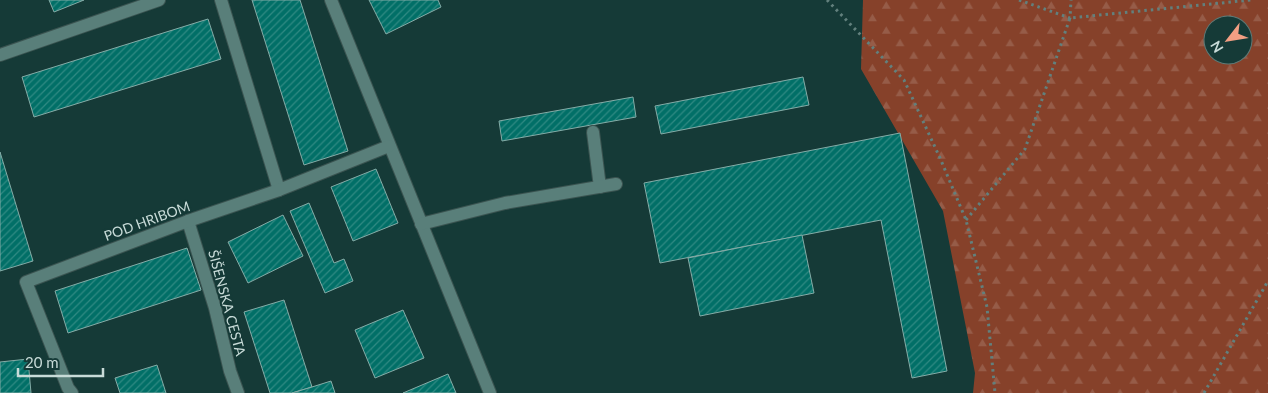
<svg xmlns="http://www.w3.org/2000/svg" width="1268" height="393" font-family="Lato,sans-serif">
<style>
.forest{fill:url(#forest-firs);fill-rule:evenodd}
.building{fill:url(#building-hatch);stroke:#85aca7}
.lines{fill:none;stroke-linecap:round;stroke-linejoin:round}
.minor-casing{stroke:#3b5451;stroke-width:14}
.path{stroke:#62807d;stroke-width:3;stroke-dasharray:2.5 4;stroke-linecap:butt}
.minor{stroke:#597f7a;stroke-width:12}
.labels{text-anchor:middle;stroke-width:4;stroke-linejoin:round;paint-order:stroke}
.street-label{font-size:14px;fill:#c8dbd8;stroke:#153a37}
</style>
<defs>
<pattern id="forest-firs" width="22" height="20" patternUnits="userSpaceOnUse" patternTransform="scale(1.25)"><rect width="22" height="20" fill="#86412a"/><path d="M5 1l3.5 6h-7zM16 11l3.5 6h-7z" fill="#965c48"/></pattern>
<pattern id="building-hatch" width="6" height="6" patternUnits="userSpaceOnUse" patternTransform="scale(1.25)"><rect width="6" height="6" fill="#016f67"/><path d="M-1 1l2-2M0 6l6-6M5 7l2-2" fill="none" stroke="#308a83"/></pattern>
</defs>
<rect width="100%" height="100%" fill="#153a37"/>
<!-- forest -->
<path class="forest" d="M863,0H1268V393H973L975,373L943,211L861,69ZM1213,25H1243V55H1213Z"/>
<!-- building -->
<g class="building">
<path d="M49,0H84L54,12Z"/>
<path d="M252,0H300L348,151L304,165Z"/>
<path d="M369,0H438L441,7L386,34Z"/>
<path d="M208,19L221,59L34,117L22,77Z"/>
<path d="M803,77L809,105L661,134L655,106Z"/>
<path d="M633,97L636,117L502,141L499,121Z"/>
<path d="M900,133L947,371L912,378L881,220L660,263L644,183Z"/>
<path d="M0,152L33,261L0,271Z"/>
<path d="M376,169L398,223L353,241L331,187Z"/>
<path d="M309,203L334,263L344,259L353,281L325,293L290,211Z"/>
<path d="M283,215L303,256L248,283L228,242Z"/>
<path d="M802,235L814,293L700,316L688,258Z"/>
<path d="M187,248L201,290L68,333L55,291Z"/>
<path d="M284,300L312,387L292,393H270L244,312Z"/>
<path d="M403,310L424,358L375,378L355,330Z"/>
<path d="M28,359L31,393H0V362Z"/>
<path d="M157,365L166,393H120L115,378Z"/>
<path d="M448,374L456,393H403Z"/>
<path d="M331,381L335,393H292L312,387Z"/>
</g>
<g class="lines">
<defs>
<g id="minor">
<path d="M221,0L279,190"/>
<path d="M331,0L490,393"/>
<path d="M0,55L159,0"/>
<path d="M593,132L600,187"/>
<path d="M188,221L215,308L230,371L238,393"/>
<path d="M421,224L505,203L616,184"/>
<path d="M72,393L68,388L26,282L188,221L279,190L389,146"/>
</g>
</defs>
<!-- minor casing -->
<use href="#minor" class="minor-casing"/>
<!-- path -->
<g class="path">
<path d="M827,0L904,80L940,158L966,220L987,307L995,393"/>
<path d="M1019,0L1070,18L1071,0"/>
<path d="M966,220L1025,149L1070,18L1251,0"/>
<path d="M1204,393L1268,281"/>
</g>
<!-- minor -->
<use href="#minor" class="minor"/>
</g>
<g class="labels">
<!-- street labels -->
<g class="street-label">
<text transform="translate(147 221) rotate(-20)" y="5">POD HRIBOM</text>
<text transform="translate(227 303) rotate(75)" y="5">ŠIŠENSKA CESTA</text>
</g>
</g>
<!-- north arrow -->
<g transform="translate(1228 40) rotate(239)"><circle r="24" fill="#153a37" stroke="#5d7a77"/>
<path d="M0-4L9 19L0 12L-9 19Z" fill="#f39f83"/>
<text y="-8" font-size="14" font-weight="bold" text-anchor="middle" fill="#c8dbd8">N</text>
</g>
<!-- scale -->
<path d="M18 368v8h85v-8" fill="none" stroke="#c8dbd8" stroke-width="2.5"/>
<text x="25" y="368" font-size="15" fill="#c8dbd8" stroke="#153a37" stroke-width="4" paint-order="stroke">20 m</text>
</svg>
